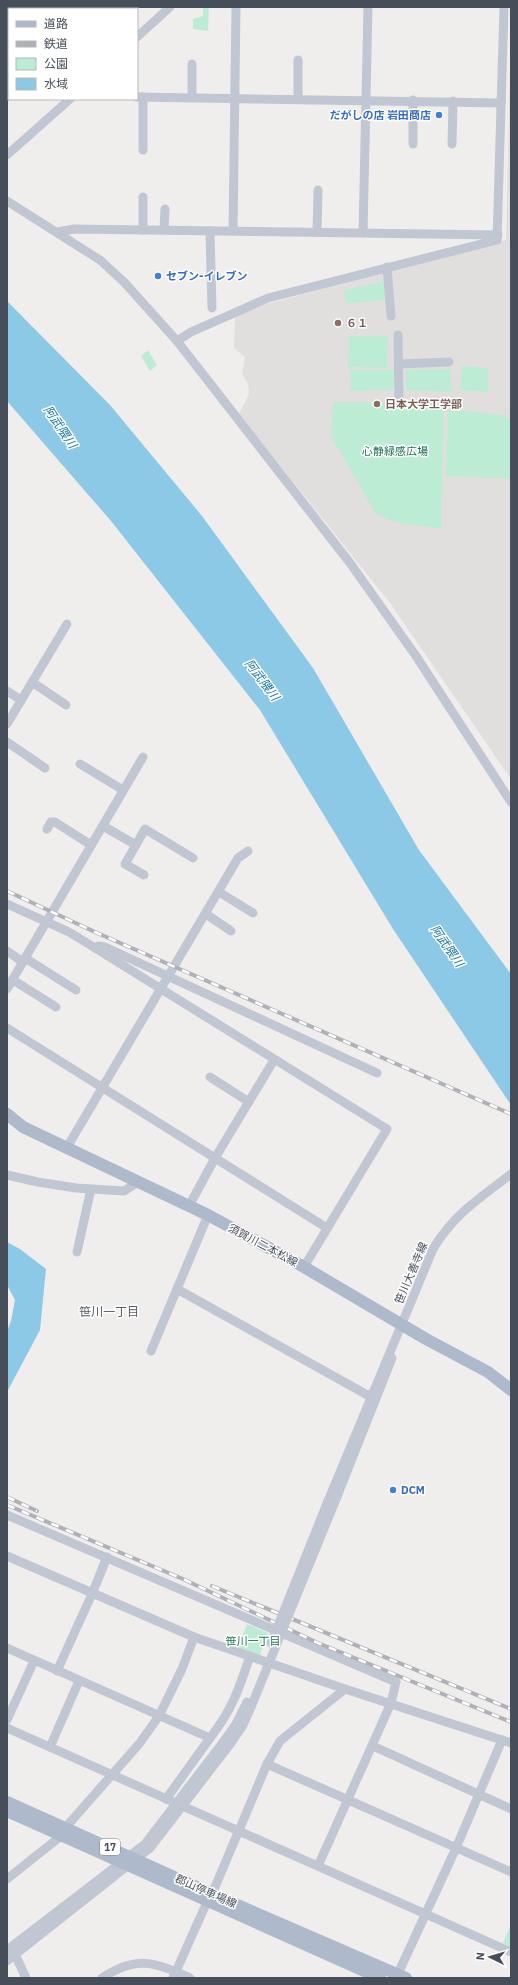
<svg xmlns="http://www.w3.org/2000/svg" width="518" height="1985" font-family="'IBM Plex Sans','Noto Sans JP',sans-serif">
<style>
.education{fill:#e1dede}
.green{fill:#bdecd5}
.water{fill:#8cc9e6}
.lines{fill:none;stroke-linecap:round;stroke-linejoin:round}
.minor{stroke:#c1c7d2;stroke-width:9}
.major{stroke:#aeb9cb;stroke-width:12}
.rail-casing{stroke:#afb1b7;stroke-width:4}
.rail{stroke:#fff;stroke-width:2.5;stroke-dasharray:8;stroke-linecap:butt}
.minor-bridge{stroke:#c1c7d2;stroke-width:9}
.shop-dot{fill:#3f7fe0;stroke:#fff;stroke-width:1.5}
.education-dot{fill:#8d6e63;stroke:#fff;stroke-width:1.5}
.labels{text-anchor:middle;stroke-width:3;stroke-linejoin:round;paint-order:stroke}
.shield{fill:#fff;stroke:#7e838b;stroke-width:1}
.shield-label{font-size:10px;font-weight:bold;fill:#464e59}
.shop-label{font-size:11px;font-weight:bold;fill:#366cbe;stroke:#fff;text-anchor:start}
.education-label{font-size:11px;font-weight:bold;fill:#785e54;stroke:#fff;text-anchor:start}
.park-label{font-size:11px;fill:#1b7654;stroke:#fff}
.street-label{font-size:11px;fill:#464e59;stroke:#fff}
.water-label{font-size:12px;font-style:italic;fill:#14719f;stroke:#fff}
.neighbourhood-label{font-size:12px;fill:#5a5d62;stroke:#fff}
</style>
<rect width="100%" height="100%" fill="#f0eded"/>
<!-- education -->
<path class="education" d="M511,17V779L390,603L239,414L249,394L248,384L242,374L245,357L234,348L235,316L259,306L506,240Z"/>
<!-- green -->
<g class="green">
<path d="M7,7H69L67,9H9V53L7,52Z"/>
<path d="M203,7H209L208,31L193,29V19L203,16Z"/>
<path d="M7,57L9,58V99H11L8,103Z"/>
<path d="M384,281L385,299L347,304L343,291Z"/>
<path d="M349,336H388L387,368L348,367Z"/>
<path d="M148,350L157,365L150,371L141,356Z"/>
<path d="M462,366L488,368V392L460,390Z"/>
<path d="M450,369L452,392L406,390V370Z"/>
<path d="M350,370H394L395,389L351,391Z"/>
<path d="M333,402L444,404L441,529L394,522L376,514L331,436Z"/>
<path d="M448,409L503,415L511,420V478L446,476Z"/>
<path d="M247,1624L268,1633L259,1657L238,1649Z"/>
<path d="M511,1924V1947L503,1943Z"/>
</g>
<!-- water -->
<g class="water">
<path d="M7,301L110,405L202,516L313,668L419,850L511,974V1105L393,929L260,710L111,521L7,401Z"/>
<path d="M7,1242L20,1249L46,1269L40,1330L7,1392V1331L11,1321L15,1300L7,1285Z"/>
</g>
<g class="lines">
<!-- minor -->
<g class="minor">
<path d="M137,37L170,7"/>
<path d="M137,97L501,103"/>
<path d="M192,97V64"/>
<path d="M298,98V60"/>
<path d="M413,144V100"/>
<path d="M452,144L453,101"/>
<path d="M143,150V97"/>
<path d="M7,155L70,99"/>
<path d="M143,197V230"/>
<path d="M7,201L100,260L124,282L177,341L350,563L416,656L511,802"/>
<path d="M164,230L165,209"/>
<path d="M210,231L212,308"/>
<path d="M233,231L236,7"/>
<path d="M58,232L74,229L498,235"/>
<path d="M317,232L318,190"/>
<path d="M363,233L368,7"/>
<path d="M387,267L391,316"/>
<path d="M398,335L399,401"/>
<path d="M177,341L191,332L268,298L497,240L504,7"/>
<path d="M399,364L449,362"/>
<path d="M32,682L66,705"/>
<path d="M7,691L21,700"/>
<path d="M7,724L67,624"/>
<path d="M7,742L45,768"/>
<path d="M80,764L123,790"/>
<path d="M103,826L136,845"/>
<path d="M47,829L51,822H55L91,845"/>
<path d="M144,875L125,864L145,829L193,858"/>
<path d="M219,892L253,913"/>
<path d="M7,904L69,932L87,943L387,1129L304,1267"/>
<path d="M206,914L231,931"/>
<path d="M98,946L105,947L377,1073"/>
<path d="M7,951L23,962"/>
<path d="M25,958L76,990"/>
<path d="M13,980L56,1007"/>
<path d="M7,989L143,757"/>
<path d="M7,1028L327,1228"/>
<path d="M210,1077L249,1102"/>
<path d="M66,1149L238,858L248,851"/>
<path d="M7,1175L38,1182L76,1188L124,1191L138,1182"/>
<path d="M189,1206L215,1158L274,1060"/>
<path d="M77,1252L91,1189"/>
<path d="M177,1289L371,1397"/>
<path d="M151,1351L208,1215"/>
<path d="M328,1501L433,1249C455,1213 479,1199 511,1174"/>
<path d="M334,1504L392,1358"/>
<path d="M7,1515L396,1682L391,1703L318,1866"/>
<path d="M7,1556L194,1637L345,1689L511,1743"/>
<path d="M7,1648L210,1738L166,1799"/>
<path d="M57,1671L92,1594L107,1557"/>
<path d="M7,1720L34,1661"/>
<path d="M7,1728L511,1952"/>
<path d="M210,1738C232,1710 239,1689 250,1656"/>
<path d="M373,1746L511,1809"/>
<path d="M50,1747L79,1681"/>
<path d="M267,1764L511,1872"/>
<path d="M66,1827L139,1744L159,1716L182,1669L194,1637"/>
<path d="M7,1879L61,1836"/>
<path d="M7,1950L145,1844L221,1745L236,1724L247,1702"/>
<path d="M13,1950L26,1978"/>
<path d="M7,1961L150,1848L231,1743L243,1725L251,1707"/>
<path d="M102,1978C137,1955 154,1962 190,1978"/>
<path d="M173,1978L207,1902L212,1894L267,1764L280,1741L345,1689"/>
<path d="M396,1978L456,1848L502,1740"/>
</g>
<!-- major -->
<g class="major">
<path d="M7,1114L23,1127L208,1215L304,1267L426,1339L488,1372L511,1390"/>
<path d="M7,1802L212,1894L406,1978"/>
<path d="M7,1811L380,1978"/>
</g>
<defs>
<g id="rail">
<path d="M7,891L95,932L511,1114"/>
<path d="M7,1497L37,1511"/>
<path d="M7,1505L183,1579L318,1643L511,1722"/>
<path d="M212,1586L511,1709"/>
</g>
</defs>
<!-- rail casing -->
<use href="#rail" class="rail-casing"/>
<!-- rail -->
<use href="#rail" class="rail"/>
<!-- minor-bridge -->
<g class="minor-bridge">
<path d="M271,1643L328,1501"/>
<path d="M251,1707L334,1504"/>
</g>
</g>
<!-- markers -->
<g class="shop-dot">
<circle cx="439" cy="115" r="4"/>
<circle cx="158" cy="276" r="4"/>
<circle cx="393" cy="1490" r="4"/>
</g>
<g class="education-dot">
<circle cx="338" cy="323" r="4"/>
<circle cx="377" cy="404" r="4"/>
</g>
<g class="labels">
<!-- shield labels -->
<rect class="shield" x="100" y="1839" width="20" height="16" rx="3"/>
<g class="shield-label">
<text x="110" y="1851">17</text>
</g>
<!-- shop labels -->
<g class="shop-label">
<text x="431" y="119" text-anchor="end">だがしの店 岩田商店</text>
<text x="166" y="280">セブン-イレブン</text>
<text x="401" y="1494">DCM</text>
</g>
<!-- education labels -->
<g class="education-label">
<text x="346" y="327">６１</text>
<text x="385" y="408">日本大学工学部</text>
</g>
<!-- park labels -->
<g class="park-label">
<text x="395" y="455">心静緑感広場</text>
<text x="253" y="1645">笹川一丁目</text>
</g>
<!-- street labels -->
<g class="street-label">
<text transform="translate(263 1245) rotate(28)" y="4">須賀川二本松線</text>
<text transform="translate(411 1273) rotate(-67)" y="4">笹川大善寺線</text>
<text transform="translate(206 1891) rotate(24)" y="4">郡山停車場線</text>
</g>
<!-- water labels -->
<g class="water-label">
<text transform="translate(60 427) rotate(56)" y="4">阿武隈川</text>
<text transform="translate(262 680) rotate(53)" y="4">阿武隈川</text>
<text transform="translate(447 946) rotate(55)" y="4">阿武隈川</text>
</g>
<!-- neighbourhood labels -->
<g class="neighbourhood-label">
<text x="109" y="1316">笹川一丁目</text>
</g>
</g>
<!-- border -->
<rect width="518" height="1985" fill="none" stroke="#464e59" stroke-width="16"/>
<!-- legend -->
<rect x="8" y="8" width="130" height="92" fill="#ffffff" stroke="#b5b8bd"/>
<rect x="16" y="21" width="20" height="6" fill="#aeb9cb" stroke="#b5b8bd"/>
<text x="44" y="28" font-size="12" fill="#464e59">道路</text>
<rect x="16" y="41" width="20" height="6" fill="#afb1b7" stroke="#b5b8bd"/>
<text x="44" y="48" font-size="12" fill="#464e59">鉄道</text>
<rect x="16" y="58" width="20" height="12" fill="#bdecd5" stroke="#b5b8bd"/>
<text x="44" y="68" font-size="12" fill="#464e59">公園</text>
<rect x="16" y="78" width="20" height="12" fill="#8cc9e6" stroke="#b5b8bd"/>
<text x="44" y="88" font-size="12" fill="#464e59">水域</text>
<!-- north arrow -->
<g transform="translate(490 1957) rotate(275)" stroke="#ffffff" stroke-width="3" paint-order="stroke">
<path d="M0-3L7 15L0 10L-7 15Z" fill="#464e59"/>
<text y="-6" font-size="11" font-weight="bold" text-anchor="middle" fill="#464e59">N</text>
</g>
</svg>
